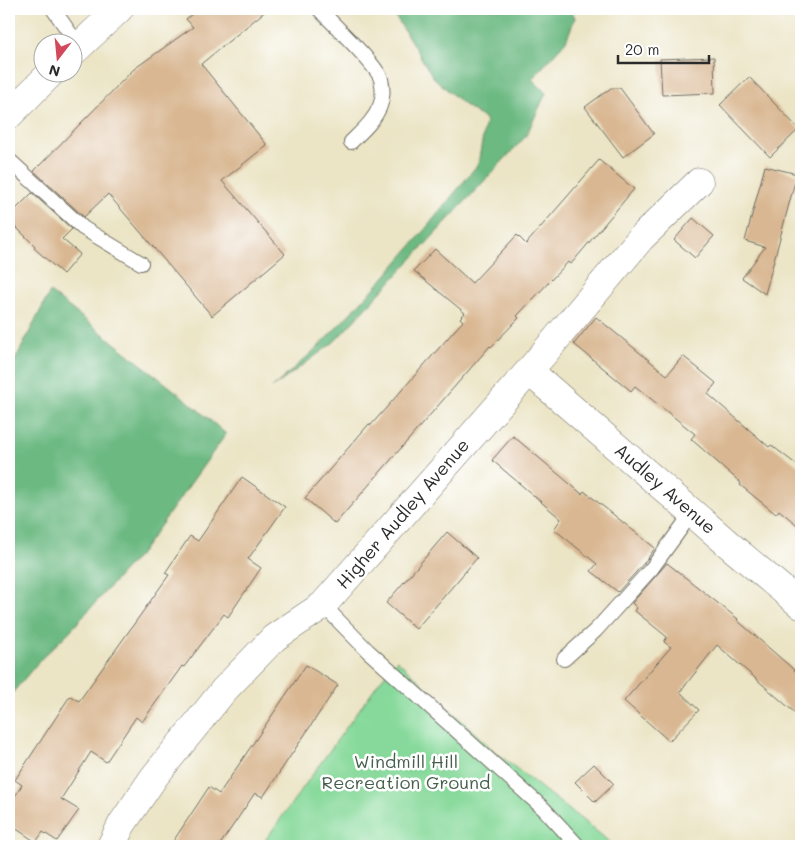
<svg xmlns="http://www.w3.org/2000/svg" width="810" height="855" font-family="Mali,sans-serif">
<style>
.green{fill:#86d99a;stroke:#588262}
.forest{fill:#6cb982;stroke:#4c7256}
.building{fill:#d9b792}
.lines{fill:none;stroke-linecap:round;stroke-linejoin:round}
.service-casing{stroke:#6e6c61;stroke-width:16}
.minor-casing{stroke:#6e6c61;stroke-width:29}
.tertiary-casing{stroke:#6e6c61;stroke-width:29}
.service{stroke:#fff;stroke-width:14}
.minor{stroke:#fff;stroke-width:28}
.tertiary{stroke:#fff;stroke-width:28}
.labels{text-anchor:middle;stroke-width:5;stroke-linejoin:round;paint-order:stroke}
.street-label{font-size:18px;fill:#2b2b2b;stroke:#fff}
.park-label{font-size:18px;fill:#465f4c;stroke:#fff}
</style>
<rect width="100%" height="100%" fill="#fff"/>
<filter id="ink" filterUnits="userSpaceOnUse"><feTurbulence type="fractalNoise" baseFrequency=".02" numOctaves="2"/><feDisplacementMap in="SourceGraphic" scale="10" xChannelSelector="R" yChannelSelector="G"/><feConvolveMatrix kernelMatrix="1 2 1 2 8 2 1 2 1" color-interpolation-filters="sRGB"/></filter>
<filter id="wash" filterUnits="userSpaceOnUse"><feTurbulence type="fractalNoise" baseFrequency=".0096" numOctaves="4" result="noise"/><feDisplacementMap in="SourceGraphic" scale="20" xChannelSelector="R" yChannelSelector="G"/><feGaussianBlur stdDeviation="1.12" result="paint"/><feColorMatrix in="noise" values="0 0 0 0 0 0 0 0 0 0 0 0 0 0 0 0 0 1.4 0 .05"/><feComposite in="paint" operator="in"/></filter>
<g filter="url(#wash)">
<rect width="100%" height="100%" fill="#ebe4c5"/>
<!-- green -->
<path class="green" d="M397,660L494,751L600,834L614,846H261L379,682Z"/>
<!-- forest -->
<g class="forest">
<path d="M391,9H571L575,18L566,41L532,79L546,93L526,136L394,278L334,342L272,388L318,347L382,280L418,238L478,164L486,120L463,104L433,77Z"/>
<path d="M50,292L189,402L226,434L138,557L129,565L70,631L40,660L9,697V372Z"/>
</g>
<g id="blocks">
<!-- building -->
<g class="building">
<path d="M198,9H268L201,64L267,145L222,181L285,254L212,316L108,194L84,217L34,171L134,69L193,27L186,19Z"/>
<path d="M714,57L715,93L662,95L660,59Z"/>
<path d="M749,77L799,129L770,157L720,105Z"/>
<path d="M611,88H620L654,134L623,157L585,107Z"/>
<path d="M599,160L634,189L571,264L568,262L517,316L519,318L491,347L490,346L335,524L305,498L369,424L371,425L463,321L460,318L465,313L414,271L435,249L472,283L517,235L526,244Z"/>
<path d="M765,166L797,174L765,294L742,278L765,247L745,241Z"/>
<path d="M32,193L72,229L62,239L80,254L63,274L34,248L35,246L9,220V216Z"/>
<path d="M693,218L714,236L695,258L674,240Z"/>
<path d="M596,317L667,375L683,356L716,383L708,394L769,447L771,445L801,468V528L779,510L776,514L740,485L741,483L691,439L695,434L635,386L631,391L574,344Z"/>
<path d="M513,436L582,494L584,491L655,548L645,562L618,592L591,571L597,564L554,529L561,519L492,460Z"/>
<path d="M242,477L285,507L248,559L261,568L228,617L224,614L184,667L182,666L142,722L136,717L106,762L91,752L61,799L79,810L57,841L43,832L36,842L9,824V806L22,785L15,780L70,696L79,701L169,575L165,573L190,536L198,541Z"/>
<path d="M447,532L477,558L416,629L386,603Z"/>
<path d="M667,563L738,619L737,620L801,676V718L717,645L680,692L699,710L669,741L624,701L671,647L664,642L667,637L635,611L637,608L632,603Z"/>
<path d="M306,665L338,685L263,797L255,793L219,846H170L209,787L219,794Z"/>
<path d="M594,764L614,784L595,802L575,782Z"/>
</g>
</g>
</g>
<g filter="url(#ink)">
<use href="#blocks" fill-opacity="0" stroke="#6e6c61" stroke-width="1"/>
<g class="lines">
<defs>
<g id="service">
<path d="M53,9L79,46"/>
<path d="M319,9C332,23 376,64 381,79C383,87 383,98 380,106C374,121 362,131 351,142"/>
<path d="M9,160L83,228L141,263"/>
<path d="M323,605L368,651L544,809L578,846"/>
<path d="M564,659L596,630L652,568L692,513"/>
</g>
<g id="minor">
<path d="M529,371L734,549L801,605"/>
<path d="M111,846L122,824L154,777L224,690L274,638L323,605L529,371L641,238L699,182"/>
</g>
<g id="tertiary">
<path d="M72,53L119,9"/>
<path d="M9,115L52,72"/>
</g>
</defs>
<!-- service casing -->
<use href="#service" class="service-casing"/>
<!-- minor casing -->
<use href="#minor" class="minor-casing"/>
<!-- tertiary casing -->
<use href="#tertiary" class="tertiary-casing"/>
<!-- service -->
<use href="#service" class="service"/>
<!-- minor -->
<use href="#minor" class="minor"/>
<!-- tertiary -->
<use href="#tertiary" class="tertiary"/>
</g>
</g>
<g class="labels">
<!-- street labels -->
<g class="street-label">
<text transform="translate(665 489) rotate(41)" y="6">Audley Avenue</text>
<text transform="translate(403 514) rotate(-49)" y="6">Higher Audley Avenue</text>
</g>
<!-- park labels -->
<g class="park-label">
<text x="406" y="768">Windmill Hill<tspan x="406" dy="21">Recreation Ground</tspan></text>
</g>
</g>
<!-- margin -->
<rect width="810" height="855" fill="none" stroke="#fff" stroke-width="30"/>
<!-- north arrow -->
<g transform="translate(58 58) rotate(196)"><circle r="24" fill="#ffffff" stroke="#aaaaaa"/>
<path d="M0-4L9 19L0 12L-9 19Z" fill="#d1495b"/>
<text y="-8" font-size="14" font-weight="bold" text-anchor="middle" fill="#2b2b2b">N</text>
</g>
<!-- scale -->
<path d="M618 55v8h91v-8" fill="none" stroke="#2b2b2b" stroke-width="2.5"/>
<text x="625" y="55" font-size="15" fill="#2b2b2b" stroke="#ffffff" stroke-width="4" paint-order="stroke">20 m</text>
</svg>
